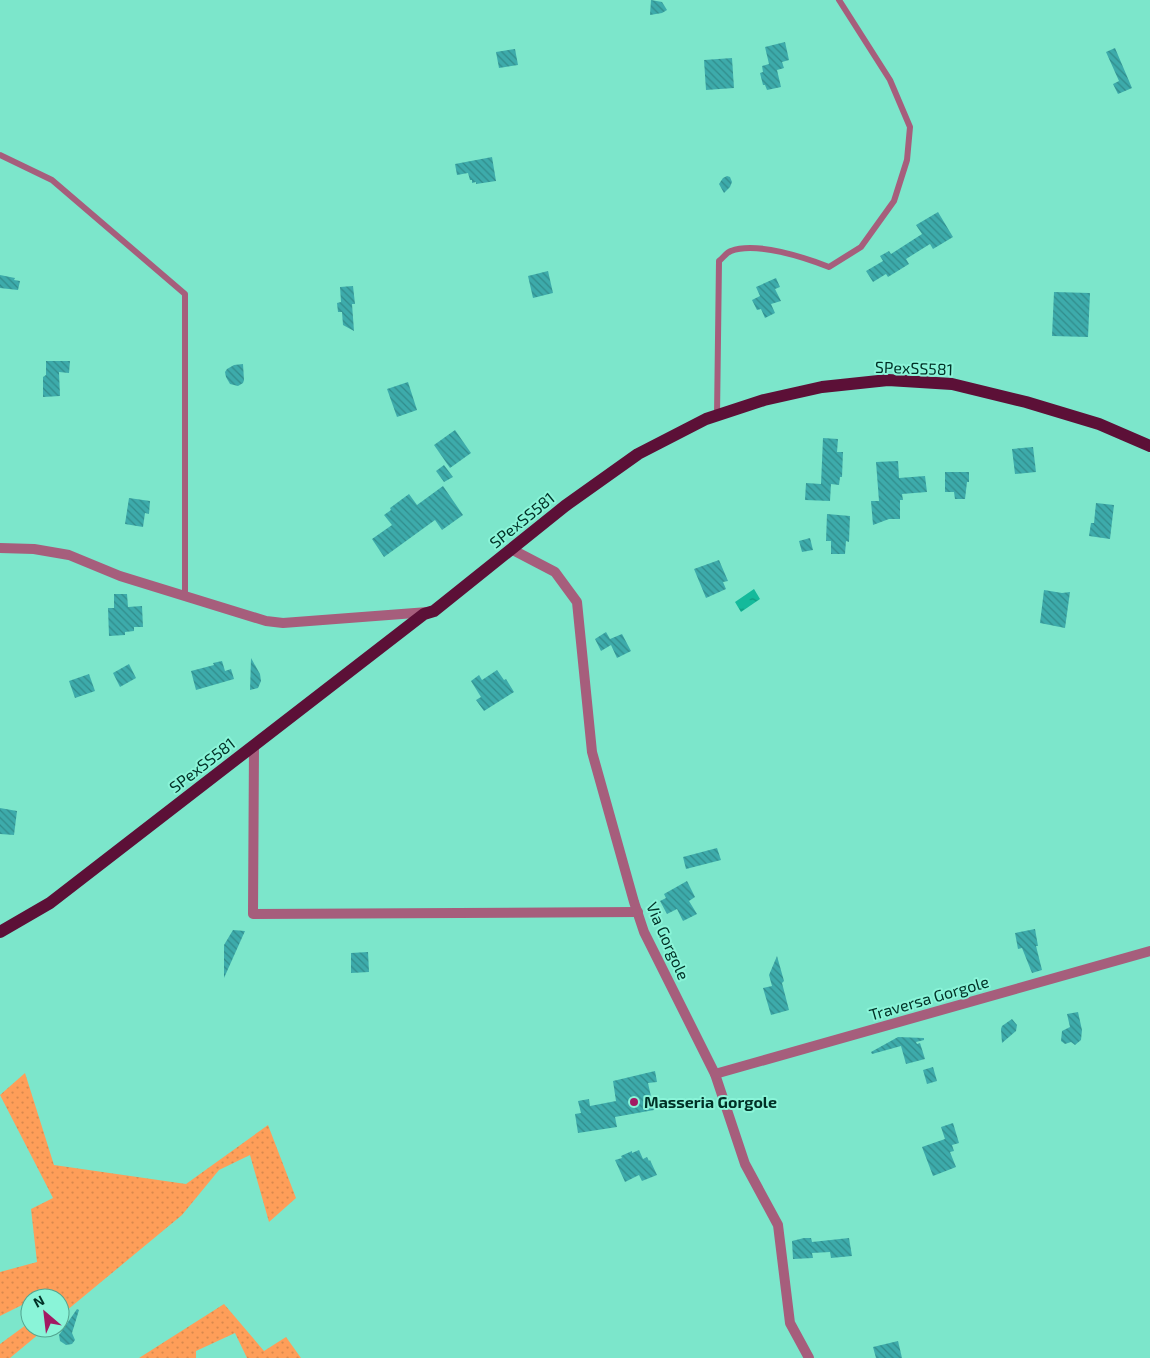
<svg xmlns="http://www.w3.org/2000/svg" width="1150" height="1358" font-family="'Exo 2',sans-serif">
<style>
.grass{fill:url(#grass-dots)}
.water{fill:url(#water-ripples)}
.building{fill:url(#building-back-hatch)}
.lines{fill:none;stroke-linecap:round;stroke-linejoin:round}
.lane{stroke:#a65e7c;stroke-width:6}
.street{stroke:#a65e7c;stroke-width:10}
.primary{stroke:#5c1037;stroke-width:12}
.poi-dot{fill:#a31a63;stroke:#8af4d8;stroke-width:2}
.labels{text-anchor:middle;stroke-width:4;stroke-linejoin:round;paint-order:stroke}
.street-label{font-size:16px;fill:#003026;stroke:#8af4d8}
.poi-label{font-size:16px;font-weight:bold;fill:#003026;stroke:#8af4d8;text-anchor:start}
</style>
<defs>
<pattern id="grass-dots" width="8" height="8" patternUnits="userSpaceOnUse" patternTransform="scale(1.25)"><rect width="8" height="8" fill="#fe9e59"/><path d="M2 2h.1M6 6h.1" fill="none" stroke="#d8884d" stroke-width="1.8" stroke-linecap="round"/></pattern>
<pattern id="water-ripples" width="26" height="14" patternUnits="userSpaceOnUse" patternTransform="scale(1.25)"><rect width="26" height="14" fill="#14ba9b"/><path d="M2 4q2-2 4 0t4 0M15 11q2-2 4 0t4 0" fill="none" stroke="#10987e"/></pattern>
<pattern id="building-back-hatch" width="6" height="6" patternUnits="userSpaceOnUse" patternTransform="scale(1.25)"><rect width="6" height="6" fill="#3dabab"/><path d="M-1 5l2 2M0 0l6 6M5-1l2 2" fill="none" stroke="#318c8b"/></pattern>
</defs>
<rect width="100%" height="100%" fill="#7ce6cb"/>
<!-- grass -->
<g class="grass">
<path d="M25,1073L54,1165L186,1184L268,1125L296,1198L269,1222L250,1155L219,1170L182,1215L60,1316V1298H42V1295L36,1298H30V1301L0,1316V1272L37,1262L31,1209L53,1198L0,1095Z"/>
<path d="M224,1304L264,1351L286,1337L301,1358H247L235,1333L196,1351V1358H139Z"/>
<path d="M30,1322V1328H46L10,1358H0V1344Z"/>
</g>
<!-- water -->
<path class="water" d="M754,589L760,599L741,612L735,602Z"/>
<!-- building -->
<g class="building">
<path d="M651,0L662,2L667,10L662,13L650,15Z"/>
<path d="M785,42L789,60L782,62L784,68L777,70L781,87L767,90L765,85H763L760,73L763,72L762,66L769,64L765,47Z"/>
<path d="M1115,48L1132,88L1118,94L1113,84L1119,81L1106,52Z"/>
<path d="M515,49L518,65L499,68L496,52Z"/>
<path d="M732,58L734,88L706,90L704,60Z"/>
<path d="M492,157L496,181L476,184V182L472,183V180H470L468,173L457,175L455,164Z"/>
<path d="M727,176L730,177L732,182L730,187L724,193L719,184L723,178Z"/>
<path d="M938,212L953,237L933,249L930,244L906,259L909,264L888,277L886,274L873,282L866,271L883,261L880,256L889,251L891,254L922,234L916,225Z"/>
<path d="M548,271L553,293L533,298L528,276Z"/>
<path d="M0,275L15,278L14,280L20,281L18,290L0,288Z"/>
<path d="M776,278L780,287L775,289L781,301L771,304L775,313L765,318L761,309L757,310L752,300L760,296L756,287Z"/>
<path d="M353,286L355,304H352L354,331L343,325L342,312H338L337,303L341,302L340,287Z"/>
<path d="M1054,292L1090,293L1088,337L1052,336Z"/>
<path d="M46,361H70L69,373L59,372L60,396L43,397V377L46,375Z"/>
<path d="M243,364L244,380L243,383L238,386L230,384L226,377L225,372L227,369L234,365Z"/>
<path d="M408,382L417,410L397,417L387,389Z"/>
<path d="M455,430L471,453L450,468L434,445Z"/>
<path d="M823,438L838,439L837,452H843L842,477H840L839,485L831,484L830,501L805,500L806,483L821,484Z"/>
<path d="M1033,447L1036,472L1015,474L1012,449Z"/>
<path d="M898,461L899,478L925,476L927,492L902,494L903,500H900V519H889L873,525L871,501H879L876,462Z"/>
<path d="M444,465L453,477L444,482L436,471Z"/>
<path d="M945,472H969V482H967L965,499H955L954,492H945Z"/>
<path d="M443,486L463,515L442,530L435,520L384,557L372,539L392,525L384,515L391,510L390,508L409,494L417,505Z"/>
<path d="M129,498L150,501L149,514L145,513L143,527L125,524Z"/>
<path d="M1096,503L1114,505L1110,539L1089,536L1091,523H1094Z"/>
<path d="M827,514L850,516L849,542L846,541L845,554H831V541H826Z"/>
<path d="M810,538L813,550L802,552L799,541Z"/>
<path d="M719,560L728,581L723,582L726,589L706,598L694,569Z"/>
<path d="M1044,590L1062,593L1070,592L1065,628L1040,623Z"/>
<path d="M114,594H127L128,607L142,606L143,627H134V631L125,632V635L109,636L108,608H114Z"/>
<path d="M606,632L610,639L622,634L631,651L617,658L611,645L601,651L595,639Z"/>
<path d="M251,658L260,674L261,681L258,688L250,690Z"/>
<path d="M222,661L225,671L231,669L234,679L196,690L191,671L214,665L213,663Z"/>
<path d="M129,664L136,678L120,687L113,673Z"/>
<path d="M497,670L504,680L506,679L514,692L484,711L476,700L481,697L471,681L479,675L482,680Z"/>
<path d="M89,674L95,691L75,698L69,681Z"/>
<path d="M0,808L17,811L14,835L0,834Z"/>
<path d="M717,848L721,860L686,869L683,857Z"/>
<path d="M687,881L695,897L689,901L697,914L683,921L677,909L667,914L660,901L666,898L664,894Z"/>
<path d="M1035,929L1038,946H1036L1042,970L1032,973L1022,948L1018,949L1015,933Z"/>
<path d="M233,930L245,931L224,978V945Z"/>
<path d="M368,952L369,972L351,973V953Z"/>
<path d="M777,956L784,981L782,983L789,1010L771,1015L763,988L772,986L769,975Z"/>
<path d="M1078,1012L1082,1030L1081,1040L1075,1045L1071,1042L1065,1044L1061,1041L1062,1031L1070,1027L1067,1014Z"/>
<path d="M1012,1019L1017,1025L1016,1031L1002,1043L1001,1029L1002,1026Z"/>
<path d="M898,1037L924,1038V1040L916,1042L917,1044L920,1043L925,1059L906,1064L901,1046L872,1054L871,1052Z"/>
<path d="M933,1067L937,1081L927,1084L923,1070Z"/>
<path d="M655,1071L657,1082L648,1083L654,1110L615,1117L617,1127L578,1133L575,1114L581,1113L578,1101L589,1099L590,1106L616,1101L613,1081Z"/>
<path d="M953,1123L959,1143L952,1145L954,1151L950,1152L956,1167L933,1176L922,1147L945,1139L941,1127Z"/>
<path d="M639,1150L643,1159L647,1157L649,1161L650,1160L657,1175L642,1181L639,1175L625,1182L615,1160L622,1158L621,1156L632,1151V1153Z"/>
<path d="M804,1238H811L812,1242L849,1238L852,1256L831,1258L830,1252L812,1253L813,1258L793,1259L792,1241Z"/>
<path d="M77,1309L79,1310L72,1333L75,1340L72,1344L66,1345L60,1341L59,1335Z"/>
<path d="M898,1341L902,1358H876L873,1347Z"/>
</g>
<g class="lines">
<!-- lane -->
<g class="lane">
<path d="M0,155L52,180L185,294V596"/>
<path d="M717,416L719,261C723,258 727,252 731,251C756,241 806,258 829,267L861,247L894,201L907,160L910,127L890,80L839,0"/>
</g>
<!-- street -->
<g class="street">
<path d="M0,548L34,549L69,555L120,576L266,621L283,623L428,612"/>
<path d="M511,549L555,572L577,602L592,752L634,902L644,932L715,1074L745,1164L778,1225L790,1323L809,1358"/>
<path d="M254,745L253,914L638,912"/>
<path d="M715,1074L1150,951"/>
</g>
<!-- primary -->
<path class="primary" d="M0,932L50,903L424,614L434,611L565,506L638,454L706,419L764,400L822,387L888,380L952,384L1026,402L1099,424L1150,446"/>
</g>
<!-- markers -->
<circle class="poi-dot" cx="634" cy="1102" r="5"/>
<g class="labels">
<!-- street labels -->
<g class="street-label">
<text transform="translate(914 368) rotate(2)" y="6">SPexSS581</text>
<text transform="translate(522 520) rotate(-39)" y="6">SPexSS581</text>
<text transform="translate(202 765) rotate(-38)" y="6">SPexSS581</text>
<text transform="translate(668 941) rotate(66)" y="6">Via Gorgole</text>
<text transform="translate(929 998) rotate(-16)" y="6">Traversa Gorgole</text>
</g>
<!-- poi labels -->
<g class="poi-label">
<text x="644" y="1108">Masseria Gorgole</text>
</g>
</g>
<!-- north arrow -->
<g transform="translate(45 1313) rotate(332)"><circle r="24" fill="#8af4d8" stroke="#53a691"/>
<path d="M0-4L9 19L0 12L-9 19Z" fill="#a31a63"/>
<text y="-8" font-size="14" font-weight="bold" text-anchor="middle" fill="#003026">N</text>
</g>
</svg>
